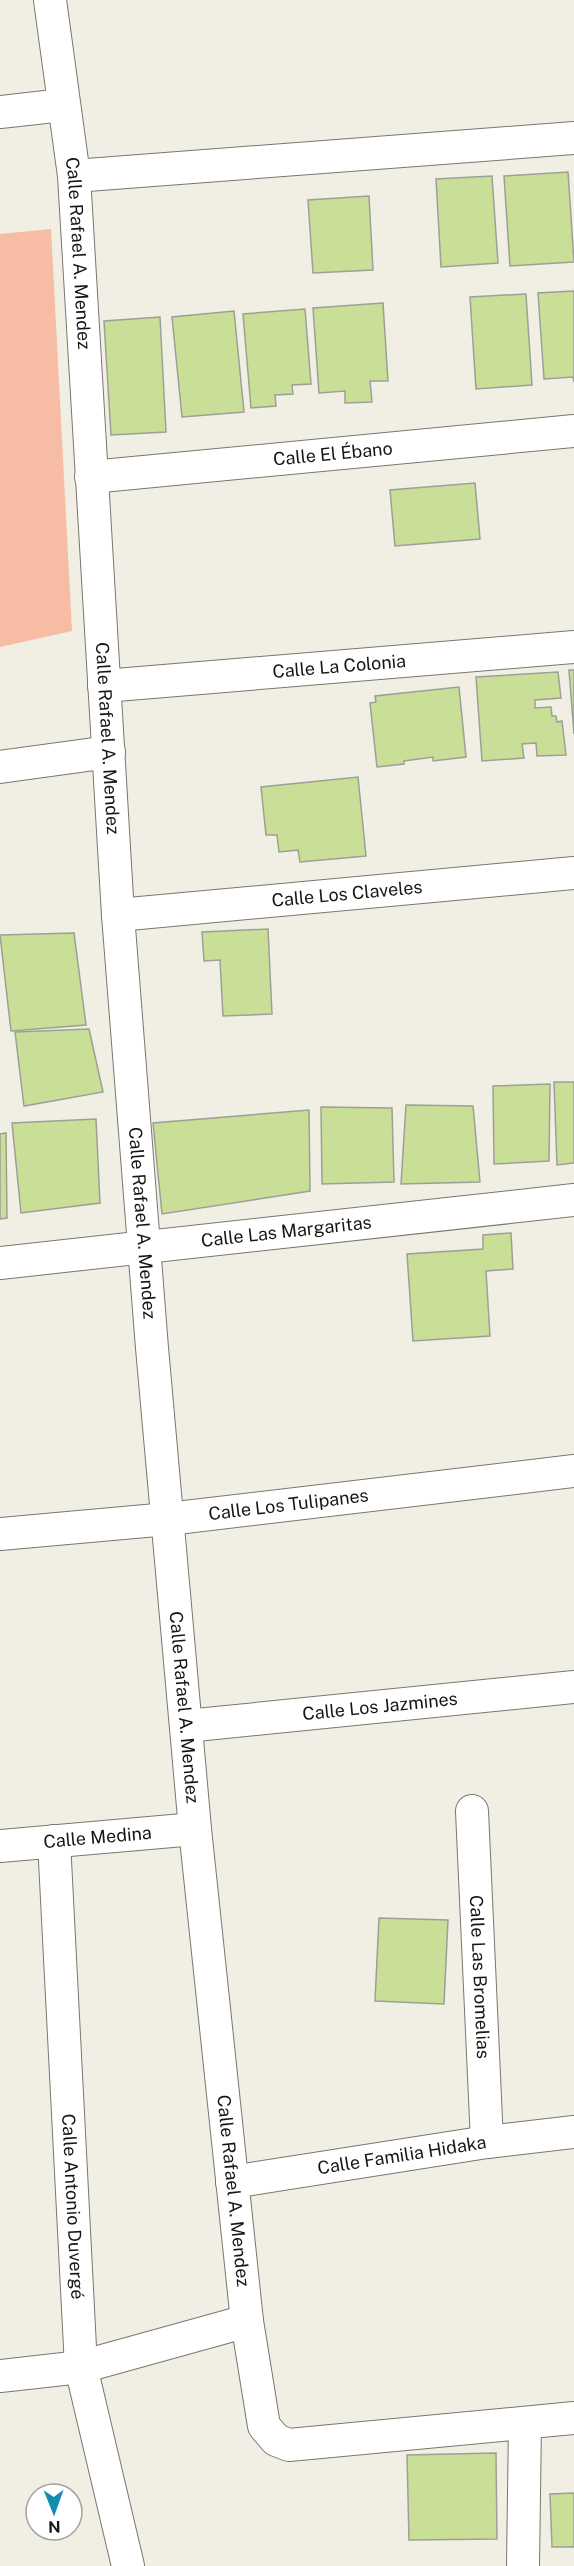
<svg xmlns="http://www.w3.org/2000/svg" width="574" height="2566" font-family="'Public Sans',sans-serif">
<style>
.green{fill:#f6bda4}
.building{fill:#c9de96;stroke:#9da096;stroke-width:1.5}
.lines{fill:none;stroke-linecap:round;stroke-linejoin:round}
.street-casing{stroke:#79776d;stroke-width:34}
.street{stroke:#fff;stroke-width:32}
.labels{text-anchor:middle;stroke-width:6;stroke-linejoin:round;paint-order:stroke}
.street-label{font-size:18px;fill:#171613;stroke:#fff}
</style>
<rect width="100%" height="100%" fill="#f1eee4"/>
<!-- green -->
<path class="green" d="M51,229L72,631L0,647V234Z"/>
<!-- building -->
<g class="building">
<path d="M568,172L574,262L510,266L504,176Z"/>
<path d="M492,176L498,263L441,267L436,179Z"/>
<path d="M369,196L373,270L313,273L308,200Z"/>
<path d="M574,291V382L573,377L544,379L538,293Z"/>
<path d="M526,294L532,385L476,389L470,297Z"/>
<path d="M383,303L388,381H370L372,402L345,403V391L319,393L313,308Z"/>
<path d="M305,309L311,384L292,385L293,394L275,395L276,406L251,408L243,314Z"/>
<path d="M234,311L244,412L182,417L172,317Z"/>
<path d="M160,317L166,432L111,435L104,321Z"/>
<path d="M475,483L480,539L395,546L390,490Z"/>
<path d="M569,670H574V734Z"/>
<path d="M558,672L561,698L535,700V708L551,707L552,716H556L557,722L562,721L566,755L537,756L536,743L522,744L524,758L482,761L476,677Z"/>
<path d="M459,687L466,757L433,761V757L404,761V764L377,767L370,703L376,702L375,696Z"/>
<path d="M358,777L366,856L300,862L298,850L279,852L277,835H266L261,787Z"/>
<path d="M268,929L272,1014L223,1016L220,960L204,961L202,932Z"/>
<path d="M74,933L86,1025L11,1031L0,935Z"/>
<path d="M89,1029L103,1092L24,1106L15,1032Z"/>
<path d="M554,1082H574V1163L557,1165Z"/>
<path d="M550,1084L549,1161L494,1164L493,1086Z"/>
<path d="M406,1105L473,1106L480,1182L401,1184Z"/>
<path d="M321,1107L392,1108L394,1182L322,1184Z"/>
<path d="M309,1110L310,1191L162,1214L153,1123Z"/>
<path d="M96,1119L100,1203L21,1213L12,1123Z"/>
<path d="M6,1133L7,1218L0,1219V1134Z"/>
<path d="M511,1233L513,1269L486,1271L490,1336L413,1341L407,1254L483,1249V1235Z"/>
<path d="M379,1918L448,1920L444,2004L375,2001Z"/>
<path d="M496,2453L497,2539L409,2540L407,2455Z"/>
<path d="M574,2493V2547H552L550,2494Z"/>
</g>
<g class="lines">
<defs>
<g id="street">
<path id="s1" d="M50,0L74,176L118,915L152,1348L195,1829L247,2321L264,2426L276,2440L289,2445L574,2418"/>
<path d="M0,112L63,105"/>
<path d="M74,176L574,138"/>
<path id="s2" d="M91,477L574,431"/>
<path id="s3" d="M104,686L574,647"/>
<path d="M0,767L109,752"/>
<path id="s4" d="M118,915L574,873"/>
<path id="s5" d="M0,1263L574,1200"/>
<path id="s6" d="M0,1534L168,1519L574,1471"/>
<path id="s7" d="M186,1726L574,1687"/>
<path id="s8" d="M472,1811L487,2142"/>
<path id="s9" d="M54,1841L81,2367L128,2566"/>
<path id="s10" d="M0,1846L195,1829"/>
<path id="s11" d="M232,2182L487,2142L574,2132"/>
<path d="M0,2376L81,2367L247,2321"/>
<path d="M523,2566L525,2423"/>
</g>
</defs>
<!-- street casing -->
<use href="#street" class="street-casing"/>
<!-- street -->
<use href="#street" class="street"/>
</g>
<g class="labels">
<!-- street labels -->
<g class="street-label">
<text dy="6" stroke="none"><textPath href="#s1" startOffset="255">Calle Rafael A. Mendez</textPath></text>
<text dy="6" stroke="none"><textPath href="#s2" startOffset="243">Calle El Ébano</textPath></text>
<text dy="6" stroke="none"><textPath href="#s3" startOffset="236">Calle La Colonia</textPath></text>
<text dy="6" stroke="none"><textPath href="#s1" startOffset="741">Calle Rafael A. Mendez</textPath></text>
<text dy="6" stroke="none"><textPath href="#s4" startOffset="230">Calle Los Claveles</textPath></text>
<text dy="6" stroke="none"><textPath href="#s1" startOffset="1227">Calle Rafael A. Mendez</textPath></text>
<text dy="6" stroke="none"><textPath href="#s5" startOffset="288">Calle Las Margaritas</textPath></text>
<text dy="6" stroke="none"><textPath href="#s6" startOffset="290">Calle Los Tulipanes</textPath></text>
<text dy="6" stroke="none"><textPath href="#s7" startOffset="195">Calle Los Jazmines</textPath></text>
<text dy="6" stroke="none"><textPath href="#s1" startOffset="1713">Calle Rafael A. Mendez</textPath></text>
<text dy="6" stroke="none"><textPath href="#s10" startOffset="98">Calle Medina</textPath></text>
<text dy="6" stroke="none"><textPath href="#s8" startOffset="166">Calle Las Bromelias</textPath></text>
<text dy="6" stroke="none"><textPath href="#s11" startOffset="172">Calle Familia Hidaka</textPath></text>
<text dy="6" stroke="none"><textPath href="#s1" startOffset="2199">Calle Rafael A. Mendez</textPath></text>
<text dy="6" stroke="none"><textPath href="#s9" startOffset="366">Calle Antonio Duvergé</textPath></text>
</g>
</g>
<!-- north arrow -->
<g transform="translate(54 2512) rotate(179)"><circle r="28" fill="#ffffff" stroke="#a2a2a1" stroke-width="1.5"/>
<path d="M0-4.5L10 22L0 15L-10 22Z" fill="#148caf"/>
<text y="-9" font-size="16" font-weight="bold" text-anchor="middle" fill="#171613">N</text>
</g>
</svg>
